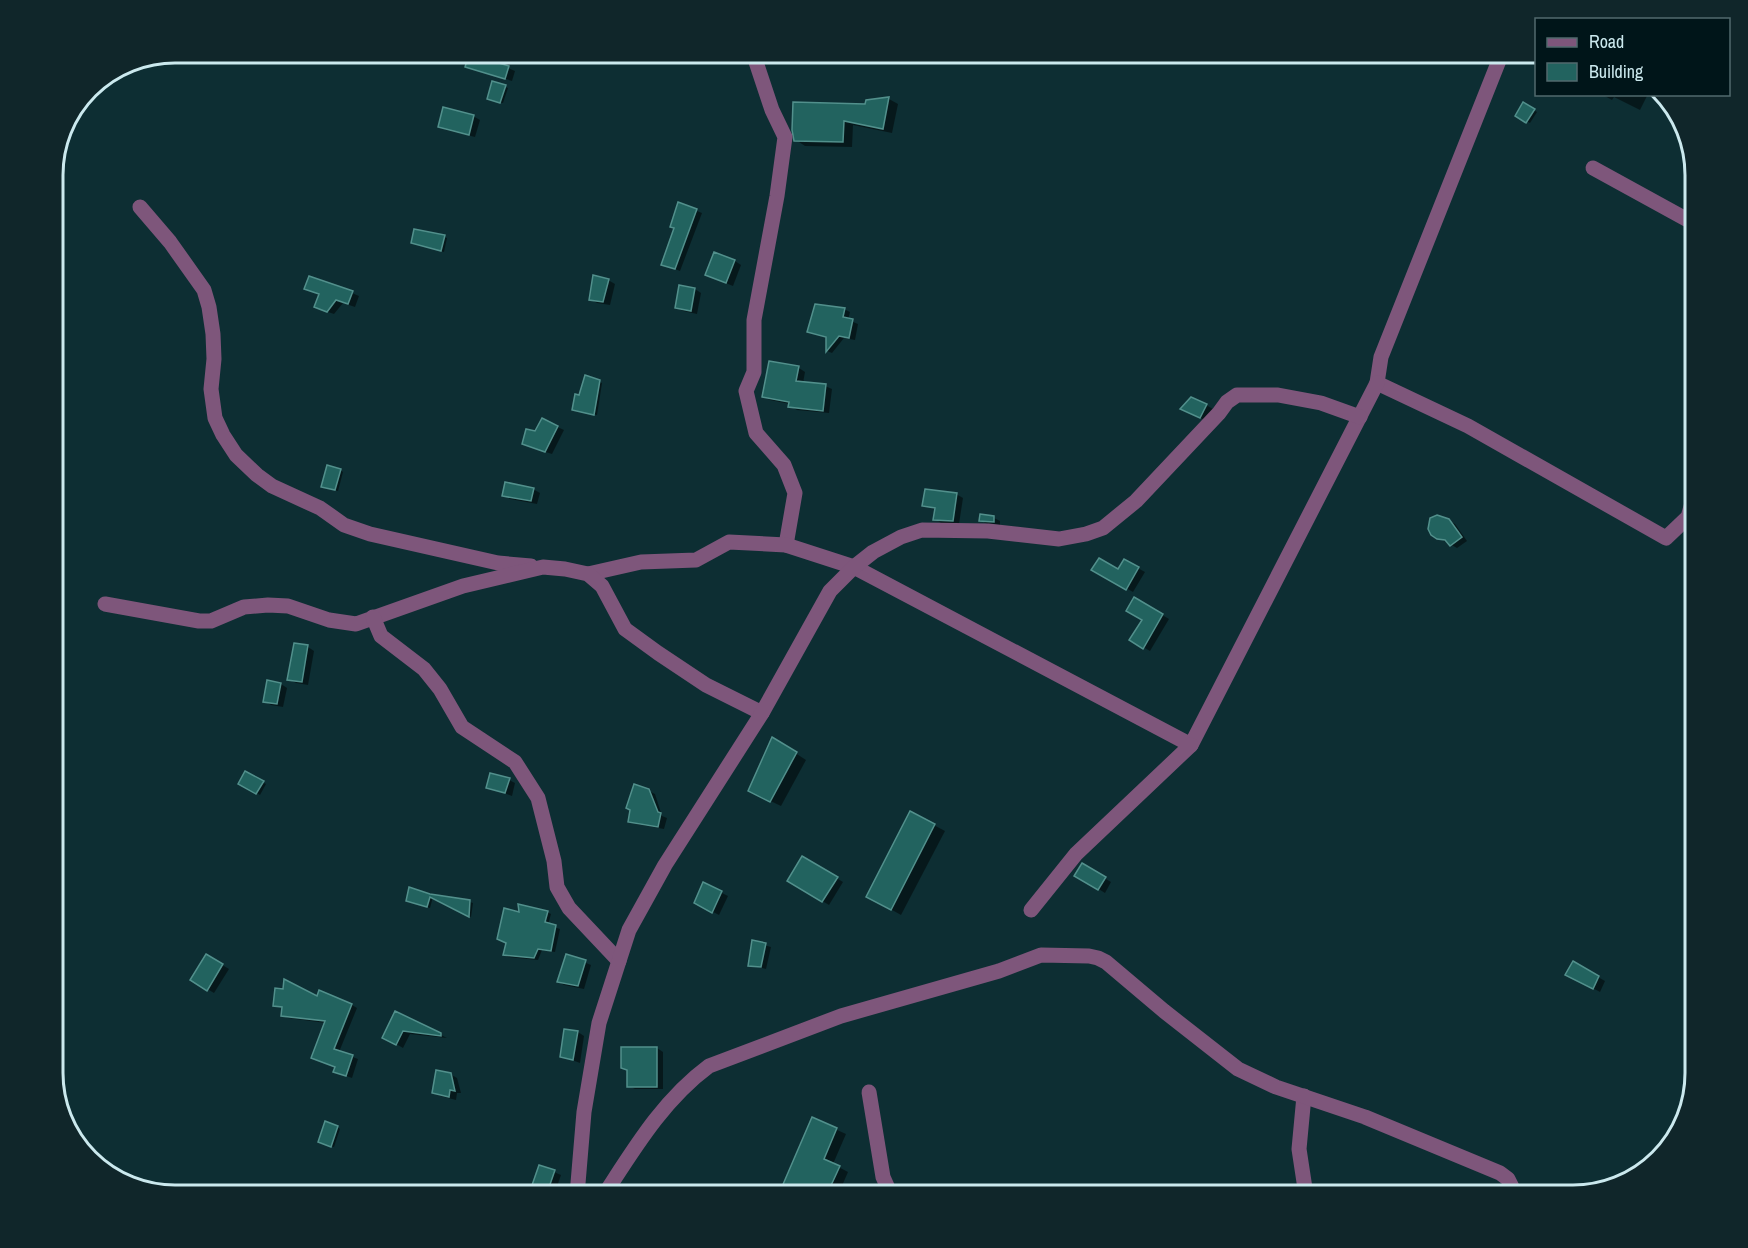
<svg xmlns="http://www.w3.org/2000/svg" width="1748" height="1248" font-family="'Archivo Narrow',sans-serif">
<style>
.shadow{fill:#0007}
.building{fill:#22635f;stroke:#52908c;stroke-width:1.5}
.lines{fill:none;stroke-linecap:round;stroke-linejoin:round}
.minor{stroke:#7e567b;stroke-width:15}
.rim{fill:none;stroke:#cbe9ee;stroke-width:3}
</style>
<rect width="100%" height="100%" fill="#0d2e33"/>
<!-- shadow -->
<g class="shadow">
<path d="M494,53L501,57L499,64L515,71L512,81L467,66Z"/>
<path d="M505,87L508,88L503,103L491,100Z"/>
<path d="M1601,94H1648L1640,110L1614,97L1612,100Z"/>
<path d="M1655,94H1661L1666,101Z"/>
<path d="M889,99L898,104L892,133L853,125L852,147L805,146L796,140L866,106L867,101Z"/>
<path d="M1524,104L1537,112L1530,123L1517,116Z"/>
<path d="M473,116L480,120L475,137L446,130L440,126Z"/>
<path d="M1683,123L1686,134L1679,130Z"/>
<path d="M679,204L702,213L680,271L663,264L676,228Z"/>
<path d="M444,237L447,238L444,252L429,248Z"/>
<path d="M735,261L741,265L733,286L713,278Z"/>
<path d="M608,280L615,284L610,305L597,303L590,299Z"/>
<path d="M680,287L695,289L701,293L697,314L683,311L676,307Z"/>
<path d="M352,293L359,296L355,307L343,303L334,314L322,310L320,294Z"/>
<path d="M844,309L850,312L848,320L858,324L855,340L844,338L832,353L827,351V338L809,331Z"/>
<path d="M799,368L805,372L803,383L825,386L832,389L829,413L797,410L790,406V404L770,400L763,396Z"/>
<path d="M600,382L602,383L597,415L574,410Z"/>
<path d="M1206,405L1213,409L1207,421L1188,412Z"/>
<path d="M542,420L564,430L552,454L530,447Z"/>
<path d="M340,470L343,472L338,491L326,488Z"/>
<path d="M533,489L540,493L537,504L510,499L504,495Z"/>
<path d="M956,494L963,498L959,524L941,523L935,519L936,510L924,505Z"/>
<path d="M994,518L1000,521V525L987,524L980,520Z"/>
<path d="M1448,520L1455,524L1467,541L1457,548L1432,534Z"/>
<path d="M1125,561L1145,572L1133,592L1094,570L1119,571Z"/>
<path d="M1135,599L1169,619L1150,651L1131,640L1144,620Z"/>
<path d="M295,644L308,647L314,651L308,685L296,683L289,679Z"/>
<path d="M268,681L281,684L287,688L283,707L271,705L264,701Z"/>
<path d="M783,745L806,760L781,806L760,796Z"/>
<path d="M245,773L266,784L260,795L240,783Z"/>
<path d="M509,780L515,783L512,796L488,787Z"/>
<path d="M649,791L655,794L662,816L667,818L664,829L636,824L630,821Z"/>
<path d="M911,813L945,831L901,915L878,902Z"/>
<path d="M803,858L843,882L829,905L789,881Z"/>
<path d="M1082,865L1111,882L1105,893L1076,875Z"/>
<path d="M704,884L728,896L719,915L696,903Z"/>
<path d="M430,895L470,902L473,903L471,917L433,897L430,908L410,902Z"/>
<path d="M547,912L551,914L548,925L560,929L555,952L542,950L538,960L508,957L504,955Z"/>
<path d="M753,942L771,947L766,969L750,965Z"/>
<path d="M567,955L591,965L584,989L564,985L559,982Z"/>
<path d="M207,956L229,969L214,993L192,980Z"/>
<path d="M1573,963L1605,981L1600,992L1567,974Z"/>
<path d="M318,998L352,1005L357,1008L339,1052L358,1059L352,1078L335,1072L337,1067L326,1023L288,1018L282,1015L283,1008L275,1005Z"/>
<path d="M396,1013L441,1035L447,1038L410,1034L403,1048L391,1041Z"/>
<path d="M565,1030L578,1032L584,1036L580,1063L561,1056Z"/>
<path d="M657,1048L663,1052V1089H635L629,1086V1071L622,1067Z"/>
<path d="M450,1074L457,1078L461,1093H457L456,1100L440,1096L433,1093Z"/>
<path d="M813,1119L846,1134L833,1164L848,1172L838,1195H780Z"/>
<path d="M337,1127L340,1129L334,1147L322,1143Z"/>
<path d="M540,1166L561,1175L554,1195H543L532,1190Z"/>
</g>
<!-- building -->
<g class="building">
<path d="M480,52H495L492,61L509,66L505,79L465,67L469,54L478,57Z"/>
<path d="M492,81L506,85L500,103L487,99Z"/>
<path d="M889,97L883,129L844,121L843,142L794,141L792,130L793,102L865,104L866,100Z"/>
<path d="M1523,102L1535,109L1526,123L1515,116Z"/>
<path d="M443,107L474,115L469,135L438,127Z"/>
<path d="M678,202L697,209L675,269L661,265L674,228L670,227Z"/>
<path d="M414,229L445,235L441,251L411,243Z"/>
<path d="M714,252L735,260L726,283L705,275Z"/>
<path d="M593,275L609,279L603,302L589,300Z"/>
<path d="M309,276L353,291L348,304L336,300L327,312L314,307L319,294L304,289Z"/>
<path d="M679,285L695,288L691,311L675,308Z"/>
<path d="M815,304L845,308L843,317L853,319L849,338L839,336L826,352V337L807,332Z"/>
<path d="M769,361L799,366L796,381L826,384L823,411L788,407L789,402L762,397Z"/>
<path d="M585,375L600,380L594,415L572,410L575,394L579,395Z"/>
<path d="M1191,397L1207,404L1200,418L1180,409Z"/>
<path d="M542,418L558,426L545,452L522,444L526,429L535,431Z"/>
<path d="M327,465L341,469L335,490L321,487Z"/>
<path d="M505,482L534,488L531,501L502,496Z"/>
<path d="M925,489L957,493L953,521L933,520L935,508L922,506Z"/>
<path d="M980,514L994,516V522L979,521Z"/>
<path d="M1437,515L1449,519L1462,537L1450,546L1445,540L1437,539L1431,535L1428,529L1430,518Z"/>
<path d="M1099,558L1118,569L1124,559L1139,567L1126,590L1091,570Z"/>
<path d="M1134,597L1163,614L1143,649L1129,640L1142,620L1126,611Z"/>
<path d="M294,643L308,645L302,682L287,680Z"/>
<path d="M267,680L281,683L277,704L263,702Z"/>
<path d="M772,737L797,752L770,802L748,791Z"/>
<path d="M245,771L264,781L256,794L238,784Z"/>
<path d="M490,773L510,778L505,793L486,788Z"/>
<path d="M634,784L649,789L658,812L661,813L658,827L628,822L630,810L626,808Z"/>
<path d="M910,811L935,824L891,910L866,897Z"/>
<path d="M802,856L838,877L822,902L787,881Z"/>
<path d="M1082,863L1106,877L1098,890L1074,876Z"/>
<path d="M703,882L722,891L712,913L694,903Z"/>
<path d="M409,887L430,894L470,900L469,917L430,897L427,907L406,901Z"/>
<path d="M518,904L548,911L545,922L556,925L551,951L538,949L534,958L503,955L506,943L497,939L504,908L519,912Z"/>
<path d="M752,940L766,943L761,967L748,966Z"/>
<path d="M206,954L223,964L207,991L190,980Z"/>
<path d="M566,954L586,960L578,986L557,982Z"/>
<path d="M1573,961L1599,976L1593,989L1565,975Z"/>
<path d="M284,979L317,996L319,990L352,1004L334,1049L353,1055L346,1076L333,1072L335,1067L311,1058L325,1021L281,1016L282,1007L273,1006L275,988L283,989Z"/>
<path d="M395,1011L441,1033V1036L403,1031L396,1045L382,1038Z"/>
<path d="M564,1029L578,1031L573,1060L560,1057Z"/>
<path d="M621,1047H657V1087H627V1070L621,1068Z"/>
<path d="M436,1070L451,1073L455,1091L450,1090L449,1097L432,1093Z"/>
<path d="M812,1117L837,1128L824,1159L840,1166L827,1194L810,1187L806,1196H778Z"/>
<path d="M325,1121L338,1126L331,1147L318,1142Z"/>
<path d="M539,1165L555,1170L546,1196L530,1191Z"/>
</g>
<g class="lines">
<!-- minor -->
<g class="minor">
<path d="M753,53L772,110L785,137L777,196L754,320V372L746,391L756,433L784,465L795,493L786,545"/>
<path d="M1502,53L1381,357L1377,383L1468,426L1666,538L1688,517L1695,493"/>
<path d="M1593,168L1695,224"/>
<path d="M140,207L170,242L204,290L209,307L213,334L214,359L211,389L215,418L223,435L236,455L257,475L272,486L320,508L344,525L370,534L498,563L531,566"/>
<path d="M588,574L641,562L696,560L729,542L786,545L854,567L1191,745L1377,383"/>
<path d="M105,604L199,621H211L244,607L268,605L288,606L329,620L356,624L463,586L543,567L565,569L588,574L602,586L625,629L658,653L706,685L762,713"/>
<path d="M373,617L381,636L424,669L440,689L462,727L515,762L538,798L554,861L557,887L569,908L619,961"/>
<path d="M1031,910L1076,854L1191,745"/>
<path d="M869,1092L883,1177L891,1195"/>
<path d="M1304,1096L1299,1149L1306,1195"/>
<path d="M577,1195L584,1112L599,1023L629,930L665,865L762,713L830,591L854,567L873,552L901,537L922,530L988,531L1059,539L1086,534L1103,528L1136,501L1219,413L1227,402L1237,395H1278L1321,403L1360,417"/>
<path d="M604,1195C634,1149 663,1100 709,1066L841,1016L999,971L1041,955L1089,956L1098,958L1106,962L1164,1011L1238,1069L1276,1087L1365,1117L1500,1173L1508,1179L1516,1195"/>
</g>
</g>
<!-- crop -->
<path d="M0 0H1748V1248H0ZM175 63H1573A112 112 0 0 1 1685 175V1073A112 112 0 0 1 1573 1185H175A112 112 0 0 1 63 1073V175A112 112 0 0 1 175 63Z" fill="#10262a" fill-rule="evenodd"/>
<path class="rim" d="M175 63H1573A112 112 0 0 1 1685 175V1073A112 112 0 0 1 1573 1185H175A112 112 0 0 1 63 1073V175A112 112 0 0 1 175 63Z"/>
<!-- legend -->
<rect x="1535" y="18" width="195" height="78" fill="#001519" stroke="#516a6e" stroke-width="1.5"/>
<rect x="1547" y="38" width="30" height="9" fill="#7e567b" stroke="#516a6e" stroke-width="1.5"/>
<text x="1589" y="48" font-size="18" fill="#cbe9ee">Road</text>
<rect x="1547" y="63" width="30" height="18" fill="#22635f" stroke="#516a6e" stroke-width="1.5"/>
<text x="1589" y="78" font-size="18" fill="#cbe9ee">Building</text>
</svg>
